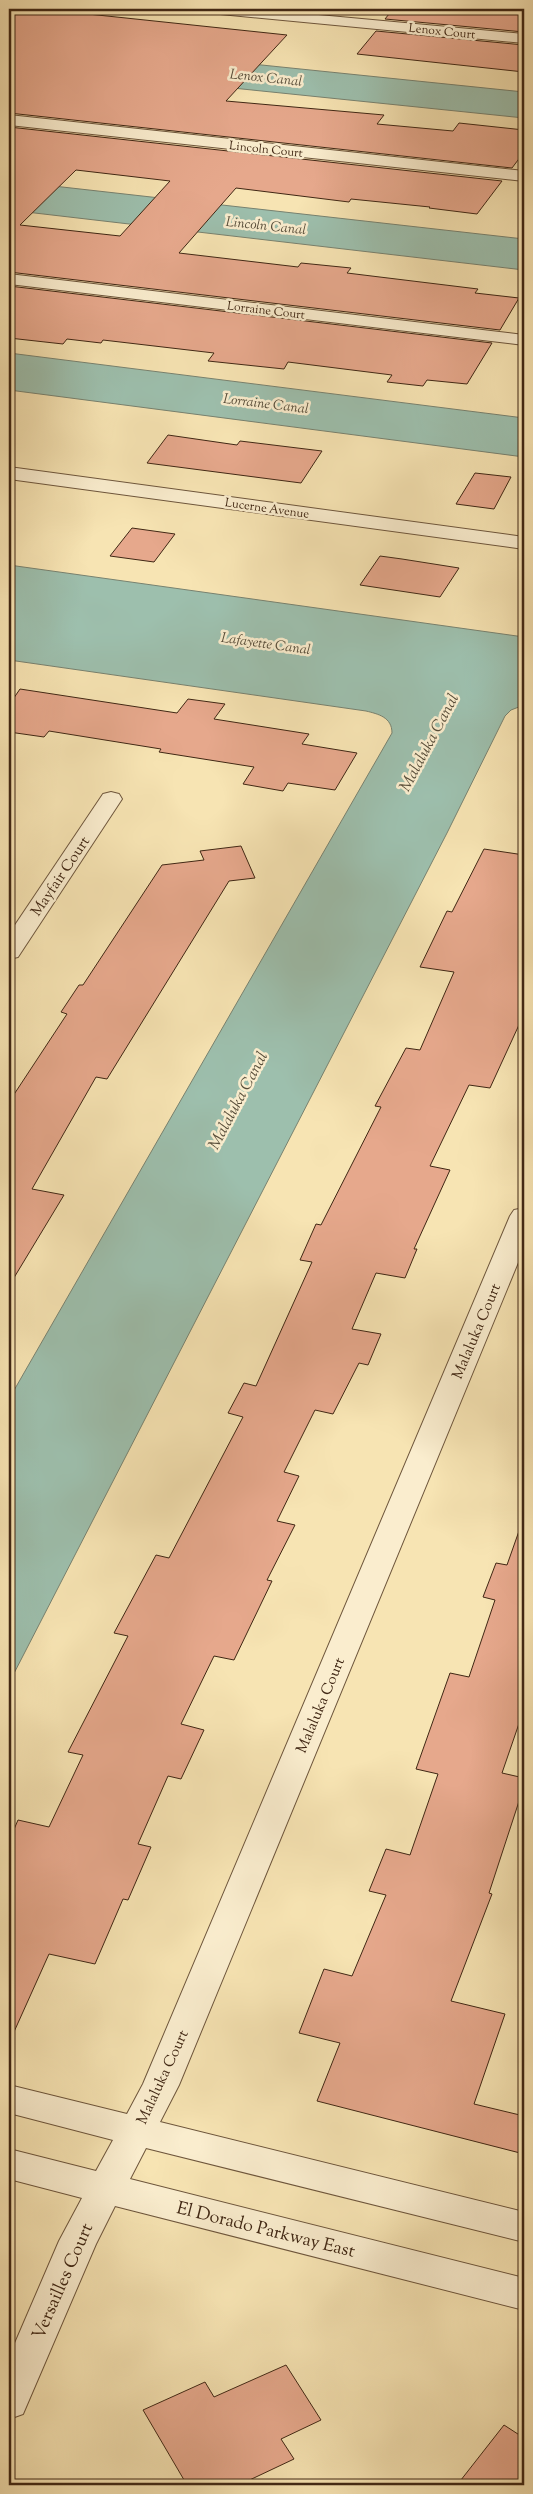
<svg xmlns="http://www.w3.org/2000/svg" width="533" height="2494" font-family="'Sorts Mill Goudy',serif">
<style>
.water{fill:#9dbfad;stroke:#788270}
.building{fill:#e6a88c;stroke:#402714;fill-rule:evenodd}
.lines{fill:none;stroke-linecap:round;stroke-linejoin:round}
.minor-casing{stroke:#6e563c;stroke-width:2}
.minor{fill:#faedce;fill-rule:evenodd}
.labels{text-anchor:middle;stroke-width:5;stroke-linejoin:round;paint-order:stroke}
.far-street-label{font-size:12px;fill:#402714;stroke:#faedce}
.far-water-label{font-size:14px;font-style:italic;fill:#574d3a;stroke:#faedce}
.street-label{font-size:15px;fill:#402714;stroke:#faedce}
.water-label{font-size:16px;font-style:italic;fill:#574d3a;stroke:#faedce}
.near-street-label{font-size:18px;fill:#402714;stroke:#faedce}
</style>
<rect width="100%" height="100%" fill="#f7e4b3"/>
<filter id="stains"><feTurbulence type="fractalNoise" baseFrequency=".004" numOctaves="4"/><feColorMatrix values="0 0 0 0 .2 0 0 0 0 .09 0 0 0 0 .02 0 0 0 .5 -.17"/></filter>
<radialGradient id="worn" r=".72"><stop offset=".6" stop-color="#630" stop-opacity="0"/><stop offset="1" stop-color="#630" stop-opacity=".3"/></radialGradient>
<!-- water -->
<g class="water">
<path d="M9,39L524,92V118L9,65Z"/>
<path d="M9,181L524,239V270L9,210Z"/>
<path d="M9,353L524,418V457L9,390Z"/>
<path d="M9,565L524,637V705L511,710L505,716L447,833L9,1683V1399L392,733C392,717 378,714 366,711L9,660Z"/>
</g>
<!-- building -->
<g class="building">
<path d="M9,9L48,12L50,10L287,35L226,101L384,115L377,124L453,131L459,123L524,130V152L512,168L9,113Z"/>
<path d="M393,9H524V32L385,19Z"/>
<path d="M376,31L524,45V72L357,54Z"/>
<path d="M9,127L502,181L477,214L429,208L430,207L351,199L349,202L236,188L179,253L298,267L301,263L351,268L347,273L478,289L475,293L519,298L500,330L9,272ZM76,170L170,181L120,236L20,225Z"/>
<path d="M9,286L492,343L467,384L427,380L423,386L387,382L392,375L288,362L284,369L208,361L214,353L103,340L101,343L67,339L63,344L9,338Z"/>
<path d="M168,435L237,445L240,441L322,451L301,483L147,463Z"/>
<path d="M475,473L511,477L494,509L456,504Z"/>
<path d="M132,528L175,534L154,562L110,556Z"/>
<path d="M380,556L402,559L459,568L440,597L360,585Z"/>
<path d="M20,689L177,713L188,699L225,704L214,719L309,734L302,744L357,753L335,790L288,783L283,791L243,784L254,767L159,752L161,749L49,731L44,737L9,732V705Z"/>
<path d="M241,846L255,878L229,881L107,1079L96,1077L32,1189L64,1195L9,1286V1102L67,1014L61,1012L79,985H83L162,865L204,860L200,851Z"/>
<path d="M484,849L524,855V1014L490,1088L469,1085L430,1166L450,1170L414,1249H417L405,1278L376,1273L352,1329L381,1334L368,1365L359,1363L333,1414L315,1410L284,1472L299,1476L277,1521L295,1525L267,1580L272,1581L234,1660L214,1656L181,1724L204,1730L181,1779L168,1776L138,1844L151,1847L128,1900L123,1899L95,1964L49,1954L9,2043V1841L18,1820L49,1827L83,1755L68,1752L128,1636L114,1633L156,1555L169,1558L243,1417L228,1413L244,1383L256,1386L312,1262L300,1260L316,1224L321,1225L381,1107L375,1106L406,1048L420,1050L454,972L420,967L447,911L452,912Z"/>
<path d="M519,1531H524V1709L502,1773L524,1778V1786L489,1893L492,1894L451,2001L505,2014L474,2104L524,2116V2154L317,2101L340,2043L299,2033L324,1969L352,1976L386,1895L369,1891L386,1849L410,1855L438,1774L416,1769L450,1673L469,1677L495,1600L483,1597L496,1563L507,1565Z"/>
<path d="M286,2365L321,2420L281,2439L294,2459L239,2485H187L143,2410L205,2382L214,2397Z"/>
<path d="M504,2425L524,2438V2485H457Z"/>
</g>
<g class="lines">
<defs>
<g id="minor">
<path d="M203,9H254L524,34V43L210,13L205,12Z"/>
<path d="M9,115L524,171V181L9,125Z"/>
<path d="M9,274L524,335V345L9,284Z"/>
<path d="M9,467L524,537V549L9,479Z"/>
<path d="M111,792L119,794L122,799L18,957L9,959V934L103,794Z"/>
<path d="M524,1208V1248L179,2085L160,2122L524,2212V2242L146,2148L130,2179L524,2278V2310L115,2206L96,2244L23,2414L9,2419V2357L59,2241L82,2198L9,2179V2149L96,2171L113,2140L9,2113V2085L127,2114L143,2084L510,1216L514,1210Z"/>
</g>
</defs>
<!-- minor casing -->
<use href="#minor" class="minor-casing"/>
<!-- minor -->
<use href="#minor" class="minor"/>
</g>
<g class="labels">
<!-- far-street labels -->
<g class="far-street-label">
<text transform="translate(442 31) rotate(6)" y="4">Lenox Court</text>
<text transform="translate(266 149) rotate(6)" y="4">Lincoln Court</text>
<text transform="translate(266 310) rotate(7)" y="4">Lorraine Court</text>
<text transform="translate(267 508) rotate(8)" y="4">Lucerne Avenue</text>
</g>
<!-- far-water labels -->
<g class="far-water-label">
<text transform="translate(266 77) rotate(6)" y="5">Lenox Canal</text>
<text transform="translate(266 225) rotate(6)" y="5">Lincoln Canal</text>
<text transform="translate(266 403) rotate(7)" y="5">Lorraine Canal</text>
<text transform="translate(266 643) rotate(8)" y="5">Lafayette Canal</text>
</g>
<!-- street labels -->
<g class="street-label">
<text transform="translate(60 876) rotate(-56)" y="5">Mayfair Court</text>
<text transform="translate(476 1331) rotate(-67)" y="5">Malaluka Court</text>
<text transform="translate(320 1705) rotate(-67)" y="5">Malaluka Court</text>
<text transform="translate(162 2077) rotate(-65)" y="5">Malaluka Court</text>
</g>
<!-- water labels -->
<g class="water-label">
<text transform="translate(428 742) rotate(-62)" y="6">Malaluka Canal</text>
<text transform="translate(237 1100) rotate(-62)" y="6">Malaluka Canal</text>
</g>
<!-- near-street labels -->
<g class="near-street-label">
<text transform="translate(266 2229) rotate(14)" y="6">El Dorado Parkway East</text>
<text transform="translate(62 2281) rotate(-66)" y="6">Versailles Court</text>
</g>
</g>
<!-- margin -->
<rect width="533" height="2494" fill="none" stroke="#f7e4b3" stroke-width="30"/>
<rect x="10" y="10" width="513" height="2474" fill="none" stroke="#402714" stroke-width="2.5"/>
<rect x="15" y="15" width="503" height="2464" fill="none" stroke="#402714"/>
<rect width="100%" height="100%" filter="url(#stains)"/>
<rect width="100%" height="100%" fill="url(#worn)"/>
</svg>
